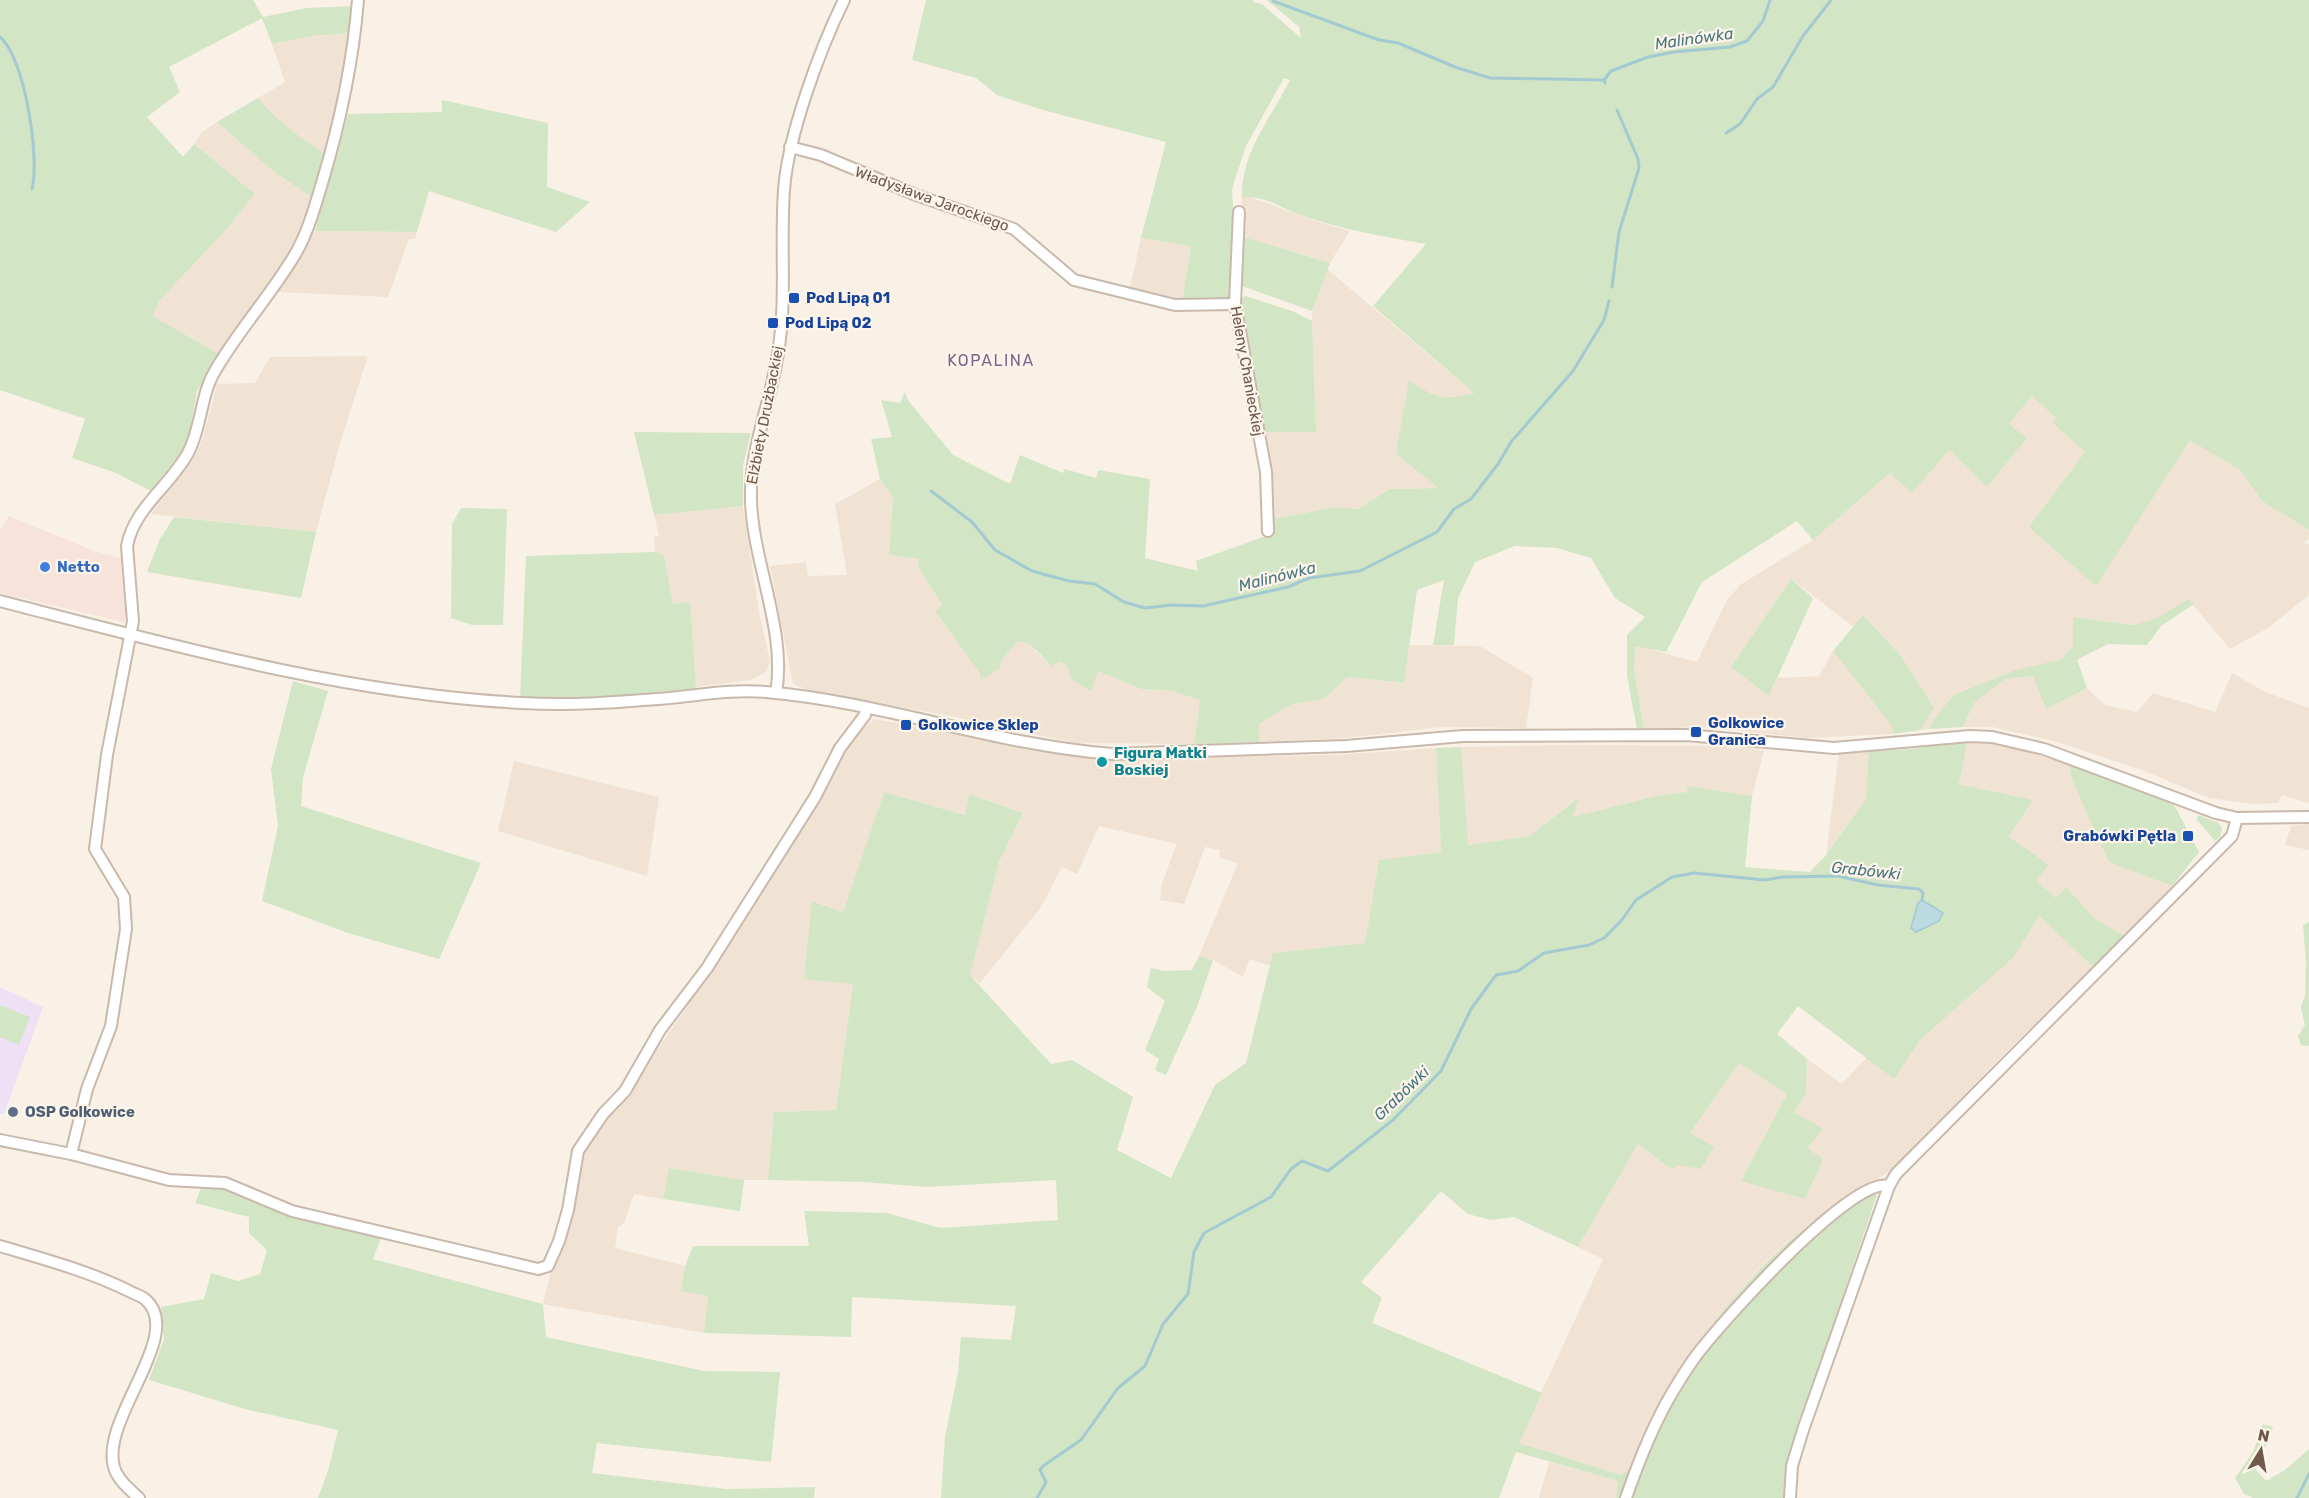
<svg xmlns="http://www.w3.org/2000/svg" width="2309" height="1498" font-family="Rubik,sans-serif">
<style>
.residential{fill:#f0e3d4}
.commercial{fill:#f8e3da}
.education{fill:#eee1f5}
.green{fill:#d2e5c5}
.water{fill:#bcdbe0;stroke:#a3cad1;stroke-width:1.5}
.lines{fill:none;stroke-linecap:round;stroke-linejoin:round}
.stream{stroke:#a3cad1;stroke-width:3}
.minor-casing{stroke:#c9b9ac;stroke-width:14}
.minor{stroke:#fff;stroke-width:10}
.transit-dot{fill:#1a4fb4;stroke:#fdf5ea;stroke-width:2}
.shop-dot{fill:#3f7fe0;stroke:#fdf5ea;stroke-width:2}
.culture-dot{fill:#0f9aa8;stroke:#fdf5ea;stroke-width:2}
.service-dot{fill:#5c6f8a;stroke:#fdf5ea;stroke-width:2}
.labels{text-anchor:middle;stroke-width:4.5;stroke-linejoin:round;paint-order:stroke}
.street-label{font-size:15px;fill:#6f594d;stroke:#fdf5ea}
.transit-label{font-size:15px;font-weight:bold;fill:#164399;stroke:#fdf5ea;text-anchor:start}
.shop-label{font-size:15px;font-weight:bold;fill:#366cbe;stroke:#fdf5ea;text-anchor:start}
.culture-label{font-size:15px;font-weight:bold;fill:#0d838f;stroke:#fdf5ea;text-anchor:start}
.service-label{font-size:15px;font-weight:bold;fill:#4e5e75;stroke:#fdf5ea;text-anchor:start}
.water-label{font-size:16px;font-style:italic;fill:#4a7780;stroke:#fdf5ea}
.neighbourhood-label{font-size:16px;letter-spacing:1.5px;fill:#7e658b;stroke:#fdf5ea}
</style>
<rect width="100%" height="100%" fill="#f9f1e5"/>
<!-- residential -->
<g class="residential">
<path d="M351,33L327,155L297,137L276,119L258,98L285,82L272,44L312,36Z"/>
<path d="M217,122L274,172L313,198L304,230L279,272L221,355L151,316L159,301L225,231L255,194L194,144L201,133Z"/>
<path d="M1247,196L1322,223L1350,231L1330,263L1241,236L1242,199Z"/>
<path d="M315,231L417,232L415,239H409L388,297L278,292Z"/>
<path d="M1141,238L1191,245L1182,301L1129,292Z"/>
<path d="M1327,269L1474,393L1453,398L1432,397L1410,381L1440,488L1390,489L1358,509L1336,507L1273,519L1262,432H1316L1312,321V311Z"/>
<path d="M368,356L340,443L316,532L151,514L196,454L203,438L217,384L255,383L270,357Z"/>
<path d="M2032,396L2056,418L2054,423L2085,452L2095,586L2190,439L2240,470L2262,501L2309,530V539L2303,543L2309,544V595L2268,628L2230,649L2188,599L2153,620L2133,625L2074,617L2073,647L2060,660L1996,678L1933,720L1930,729L1921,730L1934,706L1901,656L1863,615L1854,627L1791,579L1732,667L1769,696L1778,678L1819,676L1833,651L1892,726L1893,734L1806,738L1702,727L1644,729L1634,669L1635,645L1697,662L1727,600L1740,585L1813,540L1890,473L1912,492L1949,450L1987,487L2027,438L2009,424Z"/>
<path d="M880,479L893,496L889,555L919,559L918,567L942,606L935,611L981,673V679L1017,642H1026L1051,666L1061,660L1091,691L1098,671L1141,689L1172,691L1200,700L1194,744L1075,743L955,717L808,690L793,684L770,566L806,562L808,576L847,575L835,504Z"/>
<path d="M743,506L760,617L770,661L767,671L751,680L696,687L690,603L673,604L664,555L655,552L654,536H659L654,515Z"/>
<path d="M1409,645L1480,646L1533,678L1526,728L1440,727L1346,738L1259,742V724L1292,704L1324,699L1347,677L1404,683Z"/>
<path d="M2232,673L2265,692L2309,708V803L2282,795L2278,803L2254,804L2209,798L2142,770L2054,741L1992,727H1963L1974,703L2005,679L2033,676L2046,709L2087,688L2105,705L2137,712L2153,693L2215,712Z"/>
<path d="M874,719L1097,759L1334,755L1436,748L1441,852L1379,860L1365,943L1274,953L1271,966L1250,959L1243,977L1213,960L1199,956L1238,863L1219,858L1220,850L1205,847L1184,904L1160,900L1162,883L1177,844L1099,826L1077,874L1062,867L1041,907L980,983L970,975L999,862L1023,813L969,794L965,815L884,792L843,912L813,901L853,984L836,1110L774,1112L768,1180H744L669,1168L663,1199L634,1194L624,1223L618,1227L615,1248L685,1266L681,1291L708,1296L704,1333L543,1304L552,1267L573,1214L576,1180L583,1150L621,1102L717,963L857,734Z"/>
<path d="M1968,739L2012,747L2070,765L2071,778L2109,861L2172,886L2125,936L2095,919L2066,887L2056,898L2036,880L2049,865L2009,838L2033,800L1959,784Z"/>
<path d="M1569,745L1738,746L1764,751L1752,796L1689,786L1688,792L1656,796L1573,817L1578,797L1530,836L1467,845L1461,747Z"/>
<path d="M1869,751L1866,799L1826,855L1839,753Z"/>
<path d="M514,761L659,797L647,876L498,831Z"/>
<path d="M2309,824V850L2285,845L2291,826Z"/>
<path d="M2039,916L2093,967L2000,1058L1892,1170L1834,1206L1785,1243L1750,1278L1675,1378L1630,1469L1621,1475L1518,1443L1603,1259L1578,1247L1638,1144L1672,1170L1690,1133L1739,1063L1787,1094L1741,1181L1807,1148L1822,1129L1794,1112L1806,1094L1807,1059L1842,1084L1867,1057L1894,1078L1920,1040L2014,957Z"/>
<path d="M1549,1462L1618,1481L1616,1498H1539Z"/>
</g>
<!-- commercial -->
<path class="commercial" d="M9,516L94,551L121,558L129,605L124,622L0,593V530Z"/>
<!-- education -->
<path class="education" d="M0,987L43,1007L4,1114H0Z"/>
<!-- green -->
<g class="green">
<path d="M0,0H253L263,17L307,8L355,6L351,33L312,36L272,44L262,18L169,67L180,92L147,117L183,157L194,144L255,194L225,231L159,301L152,316L221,355L197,391L190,430L182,455L151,491L116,473L72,458L85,419L0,390Z"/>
<path d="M926,0H1253V2L1262,4L1301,38L1299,27L1267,0H2309V530L2262,501L2240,470L2190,440L2096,586L2029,527L2085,452L2053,423L2056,418L2032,396L2009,424L2027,438L1987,487L1949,450L1912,493L1890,473L1813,540L1797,521L1702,582L1666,652L1635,646L1634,669L1644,729H1637L1627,676V635L1645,617L1615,598L1591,558L1557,548L1515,546L1475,562L1458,598L1454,645H1433L1444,580L1417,590L1404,683L1347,677L1324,699L1292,704L1259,724V742L1194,744L1200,700L1172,691L1141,689L1098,671L1091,691L1071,679L1068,667L1061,661L1051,666L1037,651L1026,642H1017L1001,661L999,669L981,680L980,673L935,611L942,605L918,567L919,559L889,555L893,497L880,479L871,439L892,437L881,400L900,403L905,392L907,399L953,455L1010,484L1020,455L1063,473L1065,469L1096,478L1098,470L1150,479L1145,558L1198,571L1196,561L1274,533L1273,519L1336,507L1358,509L1390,489L1439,488L1396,454L1409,380C1434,398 1443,401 1474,393L1373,306L1426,244C1381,236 1338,229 1295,213C1281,207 1256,192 1242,199C1240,154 1271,118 1290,80L1284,78L1246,146L1232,189L1234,222L1231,301H1182L1191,246L1141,238L1166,142L1043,110L997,95L976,78L912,60Z"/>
<path d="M258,98C278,122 300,138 327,155L313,198L274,172L217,122Z"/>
<path d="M442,100L548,123L547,187L590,202L556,232L429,191L417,232L315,231L348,114L442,112Z"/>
<path d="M1241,236L1330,263L1312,311L1239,285Z"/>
<path d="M1245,296L1292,311L1312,321L1316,432H1262L1239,302Z"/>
<path d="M634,432L751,433L743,465V506L654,515Z"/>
<path d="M461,508L507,509L503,625H472L451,618L452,524Z"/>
<path d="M174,517L316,532L301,598L147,572L160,539Z"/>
<path d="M655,552L664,555L673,604L690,602L696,687L691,692L617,701H520L526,556Z"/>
<path d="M1791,579L1813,598L1769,696L1731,667Z"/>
<path d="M2188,599L2194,604L2161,626L2147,645L2108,644L2077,660L2087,688L2046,709L2033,676L2005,679L1974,703L1963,727L1930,729L1933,720L1954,695L2016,670L2060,660L2073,647V617L2133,625L2153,620Z"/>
<path d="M1863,615L1901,656L1934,707L1921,730L1893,734L1892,726L1833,651Z"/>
<path d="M293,681L328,691L303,777L301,806L481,863L439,959L348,933L262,901L278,826L271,769Z"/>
<path d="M1968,739L1959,784L2033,800L2009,837L2049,865L2036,880L2056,898L2066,887L2095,919L2125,936L2093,967L2039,916L2014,957L1920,1040L1894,1079L1798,1006L1777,1034L1807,1059L1806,1094L1794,1112L1823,1129L1807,1148L1823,1159L1805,1199L1741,1181L1787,1094L1739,1063L1690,1133L1714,1147L1701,1169L1678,1165L1672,1170L1638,1144L1578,1247L1514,1217L1490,1220L1468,1214L1441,1191L1361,1282L1382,1298L1372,1323L1542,1393L1519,1443L1621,1475L1630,1469L1625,1498H1616L1618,1481L1516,1452L1499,1498H941L945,1437L958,1372L961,1337L1011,1340L1016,1306L852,1297L851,1337L704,1333L708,1296L681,1291L685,1266L693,1246H809L804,1211L887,1213L940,1228L1058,1220L1056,1180L926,1187L864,1182L768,1180L774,1112L836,1110L853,984L804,979L812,901L843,912L884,792L965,815L969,794L1023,813L999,862L970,975L1051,1064L1072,1060L1133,1097L1117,1150L1171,1178L1215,1085L1246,1063L1273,953L1365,943L1379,860L1441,852L1436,748L1461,747L1468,845L1530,836L1579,797L1573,817L1656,796L1687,792L1688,786L1752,796L1745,867L1810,872L1826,855L1866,799L1869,751L1912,749Z"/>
<path d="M2070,765L2173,803L2199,852L2172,886L2109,862L2071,778Z"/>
<path d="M2198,815L2219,823L2222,828L2220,837L2215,841L2197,820Z"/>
<path d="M2309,922V1046L2301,1045L2298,1036L2305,1025L2301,1007L2305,996L2306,963L2303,925Z"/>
<path d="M1199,956L1213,960L1197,1007L1166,1075L1155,1070L1159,1059L1145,1050L1165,1001L1147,987L1151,968L1164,971L1192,970Z"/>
<path d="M0,1005L30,1017L19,1045L0,1037Z"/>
<path d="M669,1168L744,1180L740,1211L663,1199Z"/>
<path d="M203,1184L225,1185L382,1234L373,1259L543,1304L546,1337L704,1371L780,1372L771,1462L597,1443L592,1473L726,1489L815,1487L814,1498H318L328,1471L338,1430L245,1409L149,1380L164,1339L161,1307L204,1299L211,1273L238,1281L260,1274L267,1250L249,1233V1217L195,1203Z"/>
<path d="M1867,1194L1877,1195L1792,1446L1784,1498H1630C1661,1409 1705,1345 1771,1277C1788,1259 1805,1239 1825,1222C1837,1211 1853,1203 1867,1194Z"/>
<path d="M1813,1222L1675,1378C1715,1319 1756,1264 1813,1222Z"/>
<path d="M2263,1424L2273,1427L2256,1470L2266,1481L2285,1470L2309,1449V1498H2254L2244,1494L2235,1478L2253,1452Z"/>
</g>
<!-- water -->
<path class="water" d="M1922,900L1943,913L1939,921L1916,932L1911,928L1918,903Z"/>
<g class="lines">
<!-- stream -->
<g class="stream">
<path d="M1273,1L1379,40L1398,43L1455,67L1490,78L1604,80"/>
<path d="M0,37C25,58 40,158 32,189"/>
<path d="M1605,83L1604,80L1611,71L1648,57L1674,52L1730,47L1747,41L1763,21L1770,0"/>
<path d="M1726,133L1740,124L1757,99L1773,87L1803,36L1831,0"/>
<path d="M1612,287L1619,232L1639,168L1638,159L1617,110"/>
<path d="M931,491L972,522L995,550L1032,571L1069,581L1095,584L1124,602L1145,608L1172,605L1203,606L1288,587L1309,578L1360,571L1437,532L1454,509L1471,499L1498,464L1511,442L1573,371L1604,320L1609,301"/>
<path d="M1037,1498L1046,1482L1040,1470L1043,1466L1081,1440L1118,1388L1145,1366L1163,1324L1188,1294L1194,1252L1204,1233L1271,1197L1291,1169L1302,1161L1328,1171L1393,1120L1441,1071L1471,1009L1496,975L1518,971L1544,953L1589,945L1604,938L1621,921L1636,900L1672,877L1694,873L1765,880L1783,877L1838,876L1878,885L1919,889L1923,893L1922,900"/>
<path d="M2297,1498L2309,1474"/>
</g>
<defs>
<g id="minor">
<path d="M790,147L821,155L916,195L1014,229L1074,280L1175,305L1235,304"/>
<path d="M1239,212L1235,304L1266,472L1268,531"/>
<path d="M0,601C171,645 345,694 522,703C572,706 621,702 670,698C701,695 734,689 766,692C883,702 995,745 1112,754L1346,746L1463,736L1686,735L1834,748L1970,736L1992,737L2044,749L2216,813L2237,818L2309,817"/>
<path d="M776,693C787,632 753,563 751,501C749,450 771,403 778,353C787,300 780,244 784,190C788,135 820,49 844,0"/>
<path d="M0,1140L71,1154L169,1180L225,1183L292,1211L538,1269L548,1266L559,1241L568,1210L578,1151L603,1114L625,1091L660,1030L707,968L815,797L840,748L865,715L866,708"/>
<path d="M71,1154L87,1089L111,1026L126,929L124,897L95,849L107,755L133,621L127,546C134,508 170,486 188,453C202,427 200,396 215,371C239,329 273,293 297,251C309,229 315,206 322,183C340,123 353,62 358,0"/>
<path d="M0,1246C43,1259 89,1271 129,1291C134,1294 142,1296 146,1300C185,1335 100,1419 114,1467C117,1479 130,1490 139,1498"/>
<path d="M1626,1498C1638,1463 1653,1425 1672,1393C1681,1378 1691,1361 1703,1347C1727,1317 1853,1175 1889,1186"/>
<path d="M1790,1498L1792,1466L1803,1430L1889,1186L1896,1174L2232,836L2237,818"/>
</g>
</defs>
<!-- minor casing -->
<use href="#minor" class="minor-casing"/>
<!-- minor -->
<use href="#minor" class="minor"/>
</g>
<!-- markers -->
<g class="transit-dot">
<rect x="788" y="292" width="12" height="12" rx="3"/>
<rect x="767" y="317" width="12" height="12" rx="3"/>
<rect x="900" y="719" width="12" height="12" rx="3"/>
<rect x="1690" y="726" width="12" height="12" rx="3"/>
<rect x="2182" y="830" width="12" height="12" rx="3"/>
</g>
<circle class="shop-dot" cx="45" cy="567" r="6"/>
<circle class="culture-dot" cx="1102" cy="762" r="6"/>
<circle class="service-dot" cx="13" cy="1112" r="6"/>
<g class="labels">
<!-- street labels -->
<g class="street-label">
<text transform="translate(932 199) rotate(20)" y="5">Władysława Jarockiego</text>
<text transform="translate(1247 371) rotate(80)" y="5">Heleny Chanieckiej</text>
<text transform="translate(765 415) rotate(-79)" y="5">Elżbiety Drużbackiej</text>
</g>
<!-- transit labels -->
<g class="transit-label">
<text x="806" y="303">Pod Lipą 01</text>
<text x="785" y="328">Pod Lipą 02</text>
<text x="1708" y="728">Golkowice<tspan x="1708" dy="17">Granica</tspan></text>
<text x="918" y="730">Golkowice Sklep</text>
<text x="2176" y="841" text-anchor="end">Grabówki Pętla</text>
</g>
<!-- shop labels -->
<g class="shop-label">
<text x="57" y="572">Netto</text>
</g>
<!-- culture labels -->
<g class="culture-label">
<text x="1114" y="758">Figura Matki<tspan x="1114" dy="17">Boskiej</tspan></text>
</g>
<!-- service labels -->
<g class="service-label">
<text x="25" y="1117">OSP Golkowice</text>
</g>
<!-- water labels -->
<g class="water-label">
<text transform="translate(1694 38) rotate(-8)" y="6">Malinówka</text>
<text transform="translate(1277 576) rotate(-14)" y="6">Malinówka</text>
<text transform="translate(1866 870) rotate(6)" y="6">Grabówki</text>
<text transform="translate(1401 1093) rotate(-44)" y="6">Grabówki</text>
</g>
<!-- neighbourhood labels -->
<g class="neighbourhood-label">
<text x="991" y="366">KOPALINA</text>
</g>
</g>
<!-- north arrow -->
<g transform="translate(2261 1450) rotate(11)" stroke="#fdf5ea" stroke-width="4.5" paint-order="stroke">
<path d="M0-4.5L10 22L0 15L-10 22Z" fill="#6f594d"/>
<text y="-9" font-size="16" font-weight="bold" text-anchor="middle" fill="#6f594d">N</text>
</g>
</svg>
